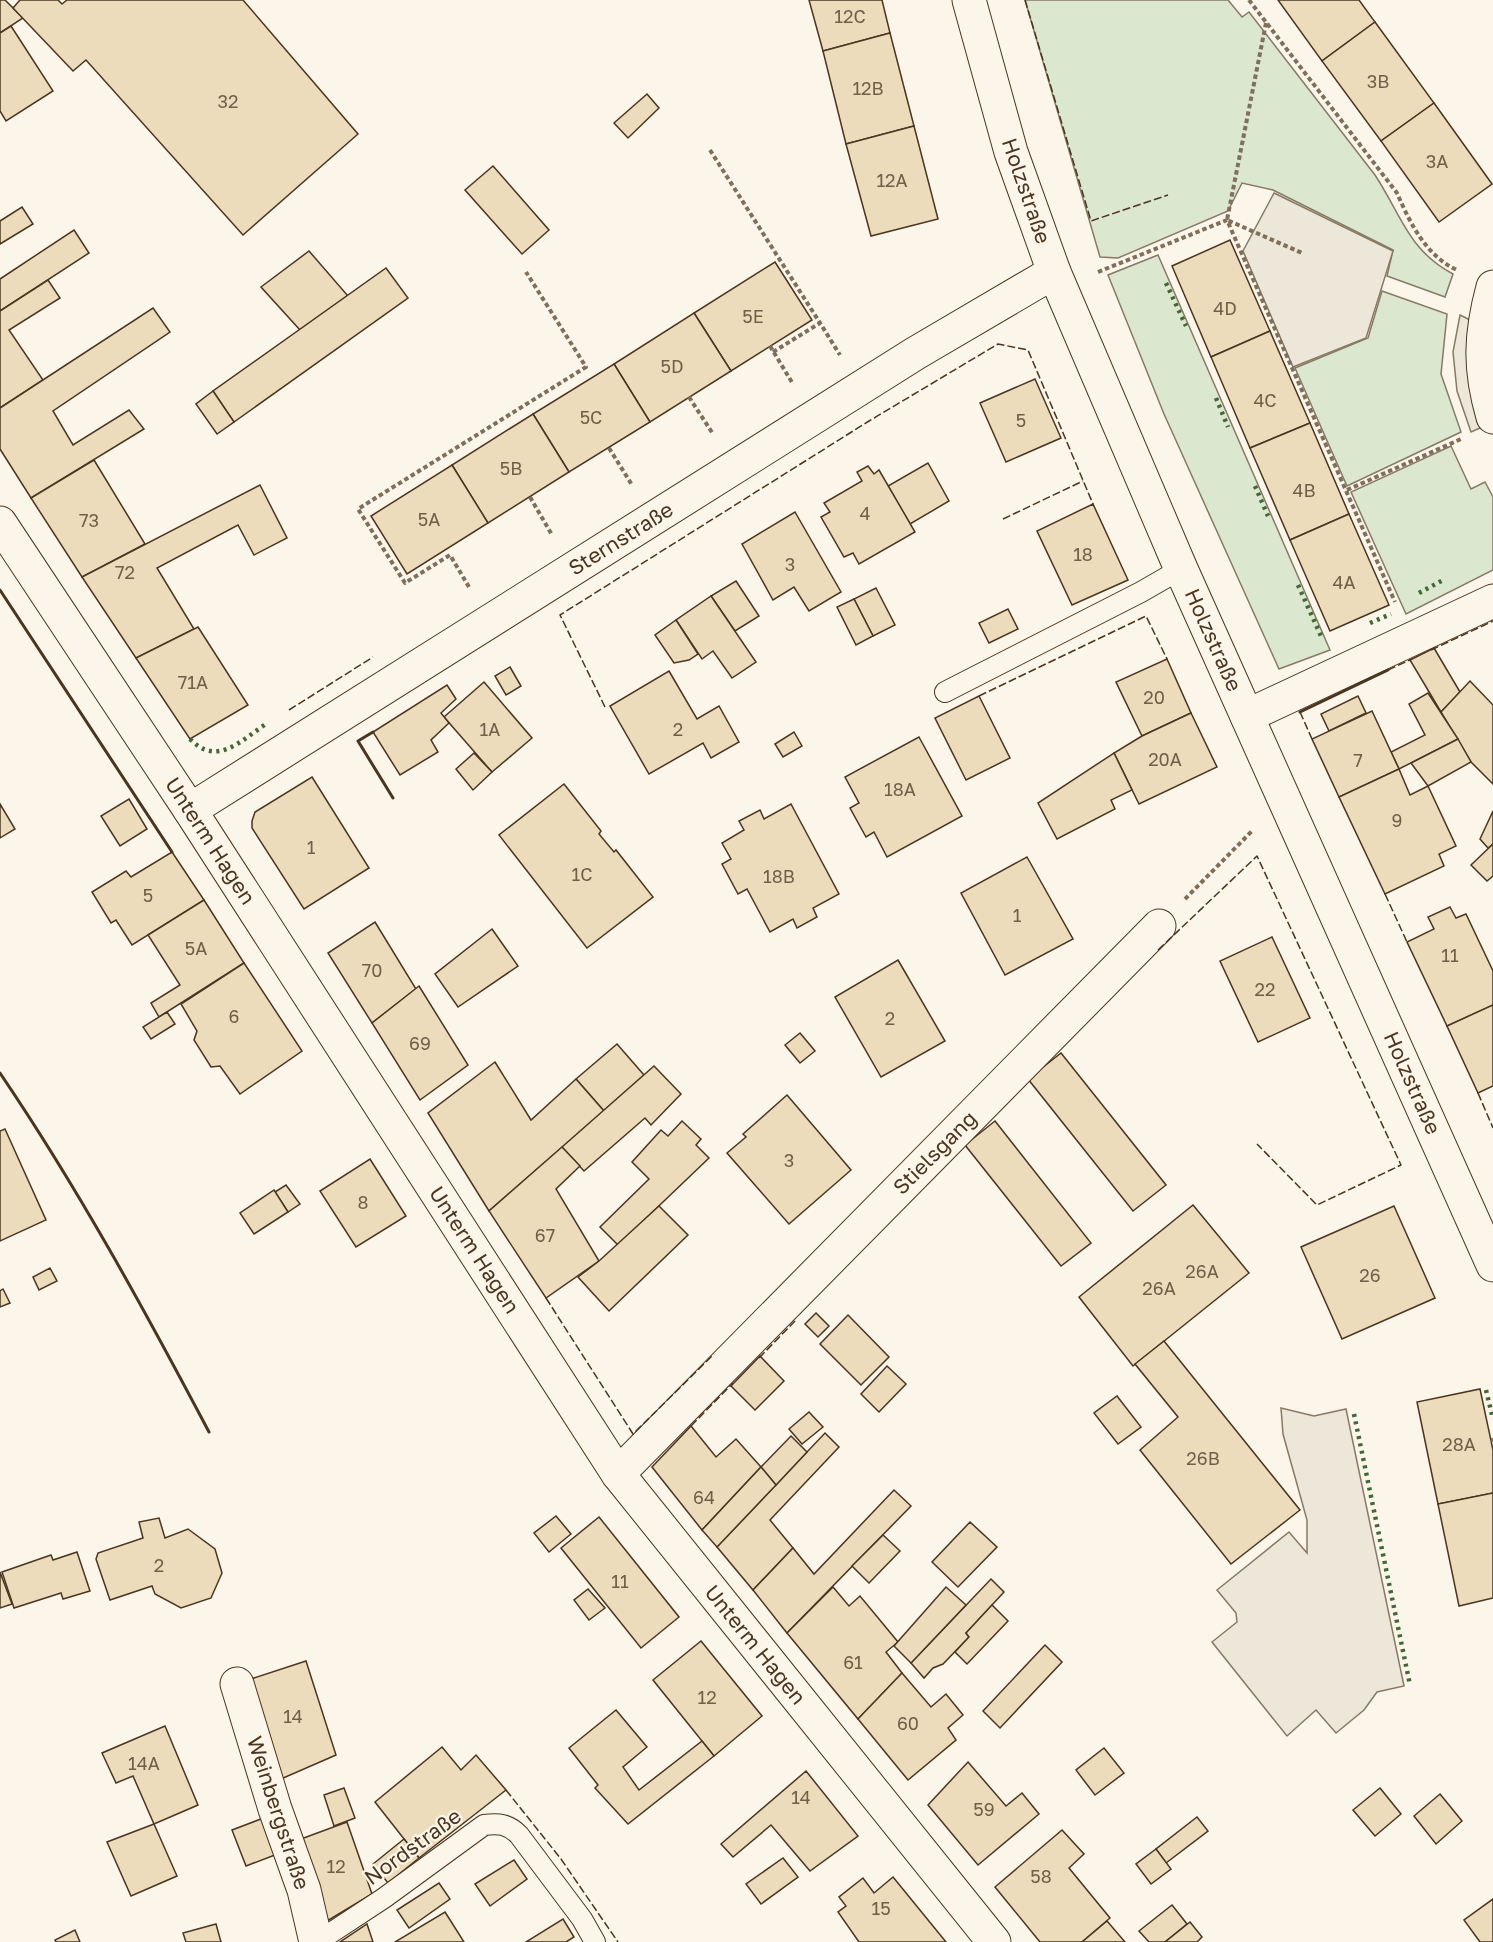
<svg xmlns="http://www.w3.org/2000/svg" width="1493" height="1942" font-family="'Golos Text',sans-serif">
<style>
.green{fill:#dce7d0;stroke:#887966;stroke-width:1.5}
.parking{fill:#ede7d9;stroke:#887966;stroke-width:1.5}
.building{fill:#ecdcbc;stroke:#4a3520;stroke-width:1.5}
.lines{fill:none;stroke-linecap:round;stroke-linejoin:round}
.service-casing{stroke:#4a3520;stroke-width:22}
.minor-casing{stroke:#4a3520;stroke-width:35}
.tertiary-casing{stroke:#4a3520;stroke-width:35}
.path{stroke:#7f6f5c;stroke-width:4;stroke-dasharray:4.5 3;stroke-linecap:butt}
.service{stroke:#fbf6e9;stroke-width:20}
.minor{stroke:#fbf6e9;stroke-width:33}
.tertiary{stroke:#fbf6e9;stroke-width:33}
.hedge{stroke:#436837;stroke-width:4.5;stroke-dasharray:3 4.5;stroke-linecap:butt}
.fence{stroke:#4a3520;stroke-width:1.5;stroke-dasharray:8 3;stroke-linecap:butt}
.wall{stroke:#4a3520;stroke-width:3}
.labels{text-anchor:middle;stroke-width:4.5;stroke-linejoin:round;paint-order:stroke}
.number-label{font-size:18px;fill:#725f47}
.street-label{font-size:21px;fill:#4a3520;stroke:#fbf6e9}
</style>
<rect width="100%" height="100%" fill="#fbf6e9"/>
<!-- green -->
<g class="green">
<path d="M1025,0H1228L1242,17L1249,12L1375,175C1402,216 1408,250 1453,274L1445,297L1387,276L1393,250L1273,190L1242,183L1228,211L1118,258L1100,257Z"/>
<path d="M1158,255L1330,650L1279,669L1164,414L1108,275Z"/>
<path d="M1382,291L1447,314L1441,374L1461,432L1347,486L1295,368L1368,338Z"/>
<path d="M1451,446L1471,489L1485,482L1493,497V570L1406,614L1351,492Z"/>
</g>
<!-- parking -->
<g class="parking">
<path d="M1274,193L1393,251L1366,338L1293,367L1243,251Z"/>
<path d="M1460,315L1476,323L1489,424L1471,432L1457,391L1453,352Z"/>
<path d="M1281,1408L1314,1416L1346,1409L1404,1686L1377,1692L1364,1710L1336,1733L1316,1710L1287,1736L1212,1642L1237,1622L1236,1613L1217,1590L1289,1532L1307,1553V1520L1283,1434Z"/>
</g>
<!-- building -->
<g class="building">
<path d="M0,0H5L23,18L0,33Z"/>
<path d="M20,0H58L62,4L67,0H243L358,134L243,235L86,60L73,71L13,8Z"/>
<path d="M809,0H882L890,33L823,51Z"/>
<path d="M1278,0H1359L1375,22L1322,61Z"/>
<path d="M1375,22L1434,103L1381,141L1322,61Z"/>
<path d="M11,26L53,91L6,121L0,111V33Z"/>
<path d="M890,33L914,126L846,144L823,51Z"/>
<path d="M647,94L659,108L628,138L614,123Z"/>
<path d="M1434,103L1492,184L1439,222L1381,141Z"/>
<path d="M914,126L938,219L871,236L846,144Z"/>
<path d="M493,166L549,230L522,254L465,190Z"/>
<path d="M22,207L33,224L0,244V221Z"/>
<path d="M74,230L89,253L0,311V279Z"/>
<path d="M1230,240L1270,331L1211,357L1172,266Z"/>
<path d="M309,251L348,296L300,330L261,287Z"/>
<path d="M775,262L812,320L731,371L694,313Z"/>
<path d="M386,268L408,298L234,422L213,391Z"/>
<path d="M48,280L60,298L9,330L43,380L0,408V311Z"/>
<path d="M153,308L170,332L53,411L73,445L129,410L144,429L31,498L0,449V408Z"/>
<path d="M694,313L731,371L650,422L614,364Z"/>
<path d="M1270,331L1310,423L1250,448L1211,357Z"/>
<path d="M614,364L650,422L569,472L533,414Z"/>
<path d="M1035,379L1061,438L1006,462L980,403Z"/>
<path d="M213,391L234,422L217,434L196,404Z"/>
<path d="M533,414L569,472L488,523L452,465Z"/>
<path d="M1310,423L1349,514L1290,540L1250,448Z"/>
<path d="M94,460L145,544L82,577L31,498Z"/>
<path d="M928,463L949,501L910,524L888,486Z"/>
<path d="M452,465L488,523L407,574L371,516Z"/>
<path d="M868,466L874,474L879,470L915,532L859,564L853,553L844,557L821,517L830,512L824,503L862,481L857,472Z"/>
<path d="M260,485L287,538L254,555L238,525L157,568L194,629L136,658L82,577Z"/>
<path d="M1093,504L1128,580L1072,605L1037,531Z"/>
<path d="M795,512L841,592L809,611L794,587L773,600L742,544Z"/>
<path d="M1349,514L1389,605L1330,631L1290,540Z"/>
<path d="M736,581L759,616L735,631L711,596Z"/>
<path d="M876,588L895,625L873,636L854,599Z"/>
<path d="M711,596L756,662L732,678L713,651L702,659L676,620Z"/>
<path d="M854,599L873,636L856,645L837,607Z"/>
<path d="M1008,609L1018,629L989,643L979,623Z"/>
<path d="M676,620L698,654L689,660L674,663L655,635Z"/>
<path d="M198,627L248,705L190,739L136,658Z"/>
<path d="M1434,648L1460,692L1441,712L1410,660Z"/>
<path d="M1167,659L1191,713L1142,736L1116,682Z"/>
<path d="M510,667L521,686L506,695L495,676Z"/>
<path d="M669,671L697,719L719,706L739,742L711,758L703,743L649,774L610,706Z"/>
<path d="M1470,681L1493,705V784L1471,762L1441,712Z"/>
<path d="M484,682L532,738L492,772L444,717Z"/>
<path d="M447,685L456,699L441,713L449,723L431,740L438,752L400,775L373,732Z"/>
<path d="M1428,693L1458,739L1399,769L1391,752L1425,735L1409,704Z"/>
<path d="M979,696L1010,758L966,780L935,718Z"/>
<path d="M1358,696L1366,713L1329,731L1321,714Z"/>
<path d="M1372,711L1399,769L1339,797L1312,739Z"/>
<path d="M1191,713L1217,767L1139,804L1114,753L1142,736Z"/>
<path d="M794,732L802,746L783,757L775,744Z"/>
<path d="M919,737L962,816L887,857L874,832L866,837L850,808L859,803L845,777Z"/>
<path d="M1458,739L1471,762L1428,786L1411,763Z"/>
<path d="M474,753L492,772L473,790L456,769Z"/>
<path d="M1114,753L1132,790L1111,800L1115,809L1057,839L1038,803Z"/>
<path d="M1399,769L1410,795L1428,786L1456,846L1439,854L1444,866L1385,894L1339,797Z"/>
<path d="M312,777L369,868L304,909L252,828V821L255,812Z"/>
<path d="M564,784L601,831L599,834L614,852L616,850L653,897L587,948L499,835Z"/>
<path d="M129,799L147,829L120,846L101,816Z"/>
<path d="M0,804L15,829L0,838Z"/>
<path d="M791,804L839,894L813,908L817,917L797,928L793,919L770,932L747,889L738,894L722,864L731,859L722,843L744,830L739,821L760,810L764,819Z"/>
<path d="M1493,811V844L1488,848L1480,839Z"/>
<path d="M1493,844V876L1487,881L1471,865Z"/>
<path d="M172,852L204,900L132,945L116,920L111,923L92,892L126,871L131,877Z"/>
<path d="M1027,857L1073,939L1005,975L961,893Z"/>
<path d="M204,900L244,963L159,1017L151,1003L180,985L148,935Z"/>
<path d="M1450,907L1456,918L1466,914L1493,971V1005L1447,1026L1407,942L1434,929L1428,917Z"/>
<path d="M375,922L416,989L372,1023L328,953Z"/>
<path d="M492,929L518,966L458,1007L435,974Z"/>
<path d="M1272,937L1310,1018L1258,1042L1220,961Z"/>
<path d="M898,960L945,1041L881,1077L835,997Z"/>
<path d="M244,963L302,1051L240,1094L220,1066L211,1067L194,1040L197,1031L181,1004Z"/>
<path d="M419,986L468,1065L420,1100L372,1023Z"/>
<path d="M1493,1005V1086L1478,1093L1447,1026Z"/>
<path d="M167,1012L175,1024L151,1039L143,1027Z"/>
<path d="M800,1033L815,1051L800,1063L785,1045Z"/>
<path d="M617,1044L644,1075L604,1111L576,1079Z"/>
<path d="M1061,1053L1166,1185L1133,1211L1028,1079Z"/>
<path d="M495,1062L531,1120L576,1079L604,1111L489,1211L428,1113Z"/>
<path d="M654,1066L681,1094L651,1125L645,1118L584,1171L562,1147Z"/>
<path d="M787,1095L851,1170L789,1224L727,1153L746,1137L743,1134Z"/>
<path d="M682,1121L701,1139L696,1145L709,1158L618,1245L600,1227L649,1179L632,1162L661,1130L668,1136Z"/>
<path d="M995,1121L1091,1243L1061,1266L965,1145Z"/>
<path d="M5,1129L46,1220L0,1241V1131Z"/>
<path d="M562,1147L580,1166L556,1189L599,1261L546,1298L489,1211Z"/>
<path d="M370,1159L406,1216L356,1247L320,1191Z"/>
<path d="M286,1185L300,1204L288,1212L275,1192Z"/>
<path d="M274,1190L288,1212L254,1234L240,1213Z"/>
<path d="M1193,1205L1249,1273L1133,1366L1079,1297Z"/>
<path d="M659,1206L688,1235L609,1311L578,1277L599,1261Z"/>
<path d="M1394,1206L1435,1298L1342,1339L1301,1247Z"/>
<path d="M50,1268L57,1281L39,1290L33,1277Z"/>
<path d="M3,1289L10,1303L0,1307V1291Z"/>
<path d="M816,1313L829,1326L818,1337L805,1324Z"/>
<path d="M848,1315L889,1357L861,1385L820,1344Z"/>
<path d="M1164,1341L1300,1510L1231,1564L1140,1450L1178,1417L1135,1364Z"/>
<path d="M760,1356L784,1381L755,1410L731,1386Z"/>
<path d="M887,1366L906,1384L879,1412L861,1394Z"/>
<path d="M1480,1389L1493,1450V1493L1438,1504L1417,1402Z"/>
<path d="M1117,1396L1141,1427L1118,1444L1094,1413Z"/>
<path d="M809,1412L823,1427L802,1444L789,1429Z"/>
<path d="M691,1426L716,1457L736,1439L761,1467L702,1530L652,1467Z"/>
<path d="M825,1433L839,1447L770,1520L793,1548L753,1590L717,1547Z"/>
<path d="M791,1436L807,1452L776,1485L761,1467Z"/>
<path d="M761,1467L776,1485L717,1547L702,1530Z"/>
<path d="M894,1490L911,1506L787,1633L753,1590L793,1548L814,1574Z"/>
<path d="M1493,1493V1598L1459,1606L1438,1504Z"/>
<path d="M556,1516L571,1534L549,1552L534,1533Z"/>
<path d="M599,1517L679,1617L641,1648L561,1548Z"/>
<path d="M159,1518L165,1538L188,1529L215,1549L222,1573L211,1598L181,1608L155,1594L152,1586L110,1600L96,1559L98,1553L143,1538L139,1522Z"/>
<path d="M970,1522L997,1547L958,1587L932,1562Z"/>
<path d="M883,1535L900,1551L869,1583L852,1566Z"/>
<path d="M77,1552L90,1591L63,1599L61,1593L14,1608L2,1572L51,1555L53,1560Z"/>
<path d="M0,1572L12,1604L0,1608Z"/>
<path d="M991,1579L1004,1592L966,1633L969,1637L943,1664L933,1668L924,1678L911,1663Z"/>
<path d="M833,1587L849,1606L860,1596L898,1642L886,1652L902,1673L858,1719L787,1633Z"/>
<path d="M946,1587L966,1605L911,1663L894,1646Z"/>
<path d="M588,1589L605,1608L589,1620L574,1600Z"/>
<path d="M992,1605L1008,1621L967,1664L955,1652L969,1637L966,1633Z"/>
<path d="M701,1641L762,1716L714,1756L653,1680Z"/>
<path d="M1045,1645L1062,1662L1000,1728L983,1711Z"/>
<path d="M306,1661L336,1755L281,1779L251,1679Z"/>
<path d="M902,1673L931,1707L946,1694L963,1715L948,1728L956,1740L908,1780L858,1719Z"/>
<path d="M616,1710L647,1747L623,1767L639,1790L702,1741L714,1756L628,1824L595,1788L598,1785L569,1748Z"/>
<path d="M165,1726L198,1805L154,1824L133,1776L116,1783L102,1753Z"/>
<path d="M442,1747L461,1770L476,1755L506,1790L419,1858L375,1802Z"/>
<path d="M1104,1748L1124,1773L1095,1795L1076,1770Z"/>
<path d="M968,1762L1006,1806L1022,1793L1039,1814L978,1865L928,1805Z"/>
<path d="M806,1771L858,1836L810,1871L771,1825L733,1857L721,1844Z"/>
<path d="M344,1788L355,1818L334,1826L324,1795Z"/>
<path d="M1380,1788L1401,1814L1375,1836L1353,1810Z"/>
<path d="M1440,1794L1462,1821L1436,1844L1414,1816Z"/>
<path d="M266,1817L280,1853L246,1866L232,1830Z"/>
<path d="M1197,1817L1208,1831L1166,1863L1156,1849Z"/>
<path d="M347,1822L372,1894L327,1921L301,1839Z"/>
<path d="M154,1824L177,1876L131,1896L107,1842Z"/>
<path d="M1062,1830L1084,1854L1069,1868L1110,1918L1082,1942H1040L995,1887Z"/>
<path d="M404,1839L419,1858L388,1883L373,1864Z"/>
<path d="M1156,1849L1171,1869L1151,1884L1136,1864Z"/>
<path d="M783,1858L798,1877L761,1904L746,1884Z"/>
<path d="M514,1860L527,1879L490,1906L475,1884Z"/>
<path d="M893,1877L946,1942H859L838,1912L846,1906L839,1897L863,1878L874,1893Z"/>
<path d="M439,1883L450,1899L409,1928L397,1910Z"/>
<path d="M1493,1899V1942H1480L1464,1920Z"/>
<path d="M1172,1905L1187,1924L1165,1942H1149L1139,1931Z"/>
<path d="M445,1912L464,1942H395Z"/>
<path d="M563,1919L574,1937L566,1942H526Z"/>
<path d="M1107,1921L1125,1942H1082Z"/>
<path d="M1190,1922L1202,1937L1197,1942H1165Z"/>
<path d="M216,1924L221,1942H186L183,1933Z"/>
<path d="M367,1924L373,1942H340Z"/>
<path d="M75,1930L80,1942H56L55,1940Z"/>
</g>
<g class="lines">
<defs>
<g id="service">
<path d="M945,692L1141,592L1181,569"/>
<path d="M317,1942L384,1898L484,1825C499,1823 508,1824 519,1835L582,1919L595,1942"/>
</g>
<g id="minor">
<path d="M1493,287C1480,335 1479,369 1493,417"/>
<path d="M0,523L190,810L618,1474L994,1942"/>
<path d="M1247,716L1493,601"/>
<path d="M190,810L916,353L1054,272"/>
<path d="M618,1474L1159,926"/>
<path d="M237,1684L275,1809L304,1890L316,1942"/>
</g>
<path id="tertiary" d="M969,0L1011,152L1054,272L1181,569L1493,1265"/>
</defs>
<!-- service casing -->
<use href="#service" class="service-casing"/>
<!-- minor casing -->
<use href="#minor" class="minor-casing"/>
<!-- tertiary casing -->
<use href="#tertiary" class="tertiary-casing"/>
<!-- path -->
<g class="path">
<path d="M1249,0L1397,193C1410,223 1426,256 1457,270"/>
<path d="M1266,23L1227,220L1302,253"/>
<path d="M710,150L820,323"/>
<path d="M1098,272L1227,220L1395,602"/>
<path d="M770,346L793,384"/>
<path d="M773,352L820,323L840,355"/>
<path d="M689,397L713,434"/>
<path d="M609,448L632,485"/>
<path d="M1347,490L1461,439"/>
<path d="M530,497L552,535"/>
<path d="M469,587L450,555L405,583L358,509L586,367L526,272"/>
<path d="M1185,899L1252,831"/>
<path d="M1491,1440H1493"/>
</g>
<!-- service -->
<use href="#service" class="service"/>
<!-- minor -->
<use href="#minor" class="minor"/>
<!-- tertiary -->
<use href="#tertiary" class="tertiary"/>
<!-- hedge -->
<g class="hedge">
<path d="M1166,283L1186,326"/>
<path d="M1216,398L1228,427"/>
<path d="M1255,486L1268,516"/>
<path d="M1298,585L1321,636"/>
<path d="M1419,593L1445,579"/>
<path d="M1370,623L1391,614"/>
<path d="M190,739C217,767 240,741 266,724"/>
<path d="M1486,1390L1493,1419"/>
<path d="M1354,1414L1410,1685"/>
</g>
<!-- fence -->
<g class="fence">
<path d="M1025,0L1091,221L1168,195"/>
<path d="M1003,519L1083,481"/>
<path d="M1431,650L1493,621"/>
<path d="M1388,670L1412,659"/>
<path d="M979,696L1146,616L1167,659"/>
<path d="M605,707L560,615L869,421L998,344L1028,350L1093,504"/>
<path d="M289,710L373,657"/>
<path d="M1300,712L1312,739"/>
<path d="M1385,894L1407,942"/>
<path d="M1158,950L1257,856L1401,1165L1317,1205L1257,1144"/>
<path d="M1478,1093L1493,1128"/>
<path d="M546,1298L633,1434L714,1354"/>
<path d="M759,1358L795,1321"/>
<path d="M691,1426L733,1383"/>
<path d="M506,1790L561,1859L618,1942"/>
</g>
<!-- wall -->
<g class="wall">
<path d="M0,590L172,852"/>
<path d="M1300,712L1388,670"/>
<path d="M373,732L358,741L393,798"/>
<path d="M0,1073C78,1188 144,1309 209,1432"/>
</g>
</g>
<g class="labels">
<!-- number labels -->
<g class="number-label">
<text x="850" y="23">12C</text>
<text x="1378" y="88">3B</text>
<text x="868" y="95">12B</text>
<text x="228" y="108">32</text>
<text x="1437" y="168">3A</text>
<text x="892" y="187">12A</text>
<text x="1225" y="315">4D</text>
<text x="753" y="323">5E</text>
<text x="672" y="373">5D</text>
<text x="1265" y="407">4C</text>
<text x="591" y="424">5C</text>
<text x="1021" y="427">5</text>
<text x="511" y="475">5B</text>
<text x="1304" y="497">4B</text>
<text x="865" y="520">4</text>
<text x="429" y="526">5A</text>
<text x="89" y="527">73</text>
<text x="1083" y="561">18</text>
<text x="790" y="571">3</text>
<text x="125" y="579">72</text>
<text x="1344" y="589">4A</text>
<text x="193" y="689">71A</text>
<text x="1154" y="704">20</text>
<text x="490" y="736">1A</text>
<text x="678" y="736">2</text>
<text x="1165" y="766">20A</text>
<text x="1358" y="767">7</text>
<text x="900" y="796">18A</text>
<text x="1397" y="827">9</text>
<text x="311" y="854">1</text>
<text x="582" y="881">1C</text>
<text x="779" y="883">18B</text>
<text x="148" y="902">5</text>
<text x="1017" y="922">1</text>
<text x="196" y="955">5A</text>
<text x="1450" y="962">11</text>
<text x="372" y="977">70</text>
<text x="1265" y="996">22</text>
<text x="234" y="1023">6</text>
<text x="890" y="1025">2</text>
<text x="420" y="1050">69</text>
<text x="789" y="1167">3</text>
<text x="363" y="1209">8</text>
<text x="545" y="1242">67</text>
<text x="1202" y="1278">26A</text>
<text x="1370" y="1282">26</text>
<text x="1159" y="1295">26A</text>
<text x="1459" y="1451">28A</text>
<text x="1203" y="1465">26B</text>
<text x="704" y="1504">64</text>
<text x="159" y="1572">2</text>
<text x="620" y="1588">11</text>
<text x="853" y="1669">61</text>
<text x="707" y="1704">12</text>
<text x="293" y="1723">14</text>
<text x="908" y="1730">60</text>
<text x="144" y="1770">14A</text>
<text x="801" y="1804">14</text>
<text x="984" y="1816">59</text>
<text x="336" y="1873">12</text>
<text x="1041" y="1883">58</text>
<text x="881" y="1915">15</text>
</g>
<!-- street labels -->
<g class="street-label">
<text transform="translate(1026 191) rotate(71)" y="7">Holzstraße</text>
<text transform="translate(621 539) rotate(-32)" y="7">Sternstraße</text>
<text transform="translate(1213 640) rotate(66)" y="7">Holzstraße</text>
<text transform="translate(210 841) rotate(57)" y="7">Unterm Hagen</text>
<text transform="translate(1412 1083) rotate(66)" y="7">Holzstraße</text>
<text transform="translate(935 1153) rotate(-45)" y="7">Stielsgang</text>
<text transform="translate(474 1250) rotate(57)" y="7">Unterm Hagen</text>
<text transform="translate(755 1645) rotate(51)" y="7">Unterm Hagen</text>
<text transform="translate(278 1813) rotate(72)" y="7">Weinbergstraße</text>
<text transform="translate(413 1847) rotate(-36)" y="7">Nordstraße</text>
</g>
</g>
</svg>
